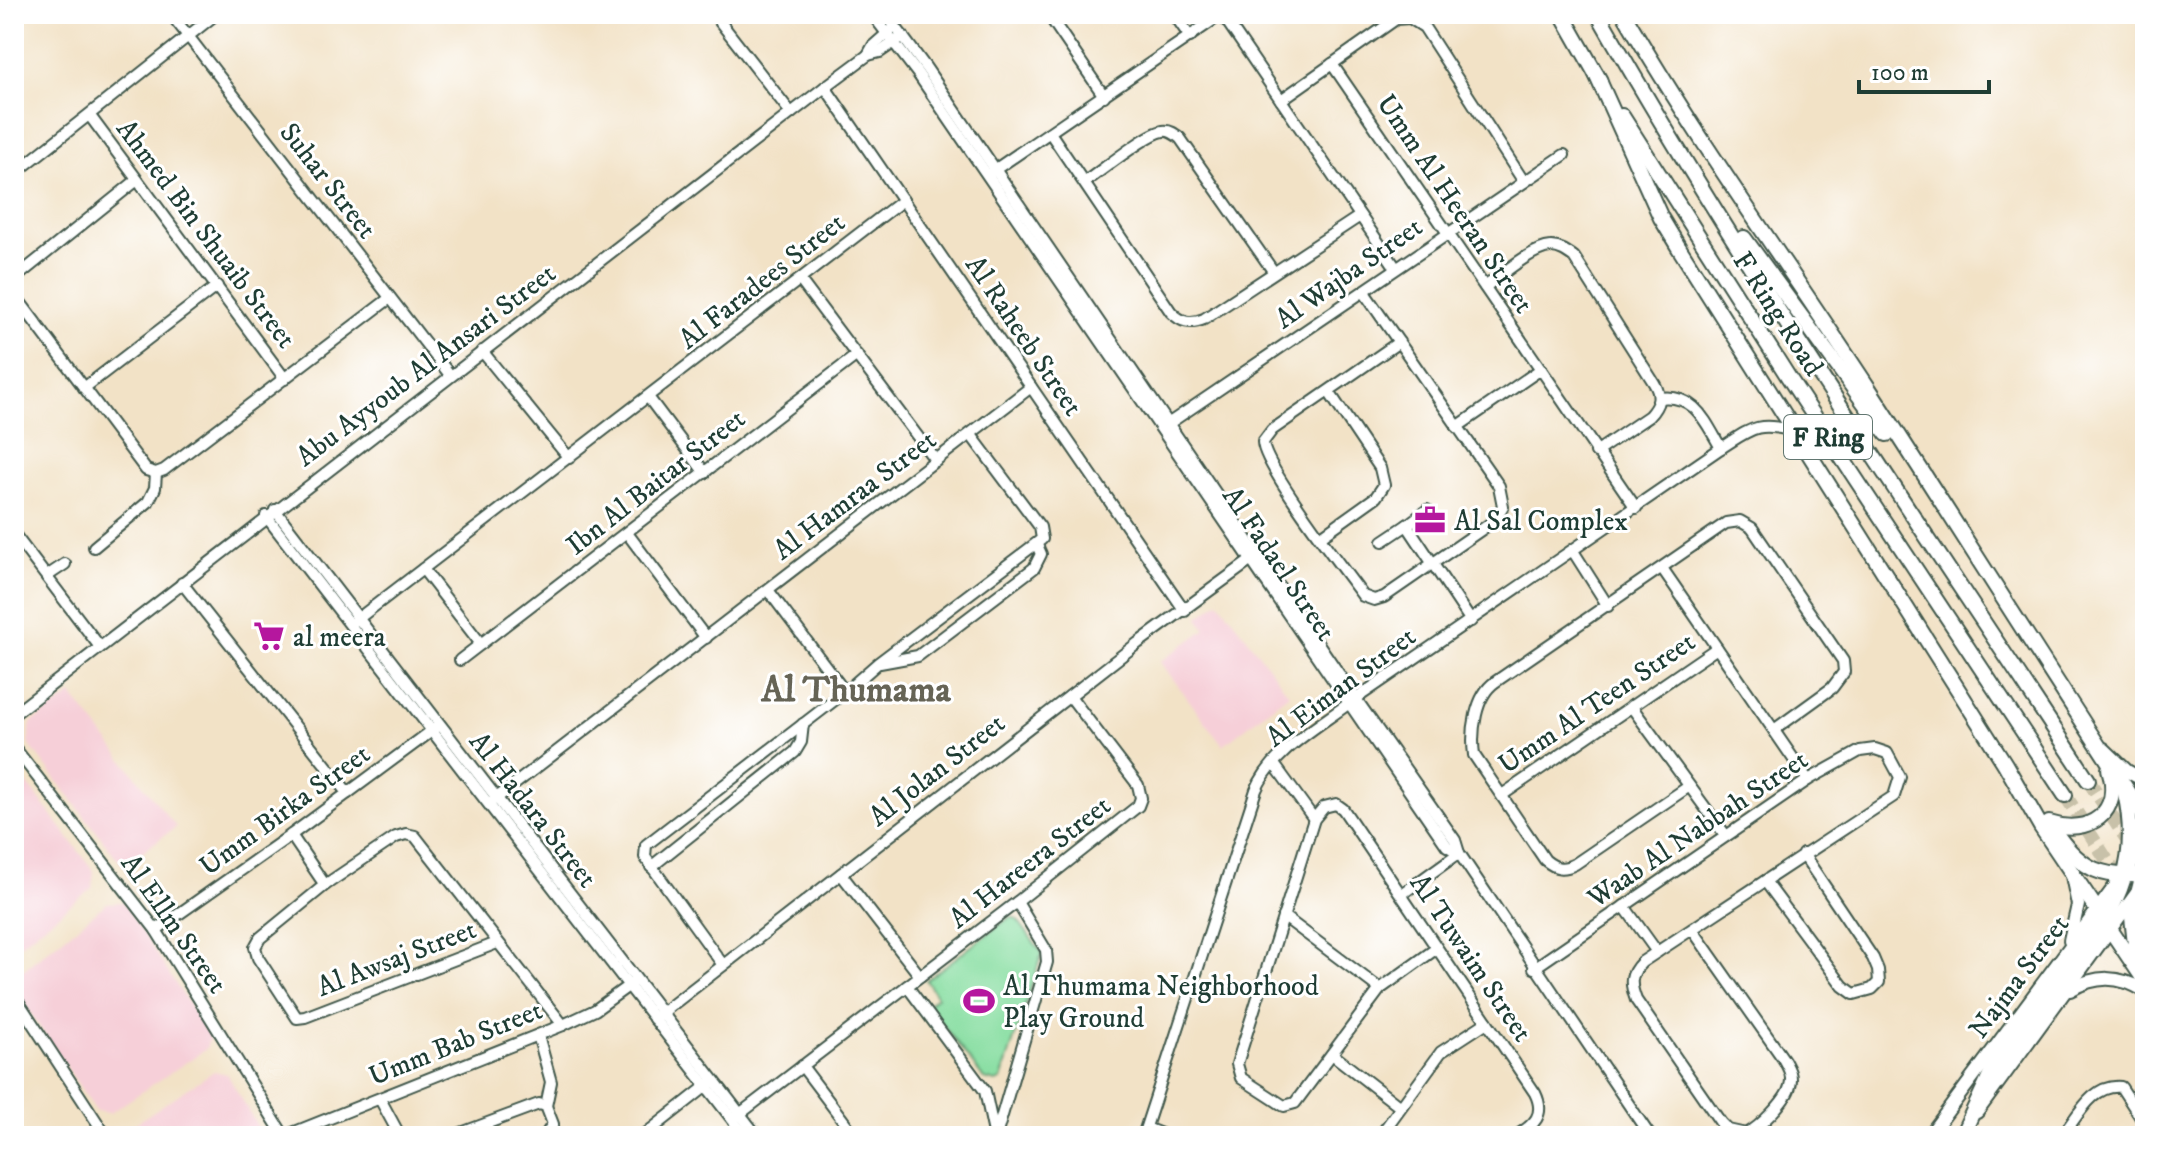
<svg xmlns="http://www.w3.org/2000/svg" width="2159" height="1150" font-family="'IM FELL DW Pica',serif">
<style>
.built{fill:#f6cfd8}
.green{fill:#88dea2;stroke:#548e6b;stroke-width:2}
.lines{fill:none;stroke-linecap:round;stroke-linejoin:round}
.highway-tunnel{stroke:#c8c1a9;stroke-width:14;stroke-dasharray:14 7;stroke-linecap:butt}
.minor-casing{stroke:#3f564a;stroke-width:14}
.major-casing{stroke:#3f564a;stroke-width:16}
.highway-casing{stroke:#3f564a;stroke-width:18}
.minor{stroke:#fff;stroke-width:10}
.major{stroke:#fff;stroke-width:12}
.highway{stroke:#fff;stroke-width:14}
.labels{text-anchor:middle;stroke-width:6;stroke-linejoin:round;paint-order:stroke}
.shield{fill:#fff;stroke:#627771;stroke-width:2}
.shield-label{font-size:26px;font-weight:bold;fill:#1f3d34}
.street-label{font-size:28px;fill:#1f3d34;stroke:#fff}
.poi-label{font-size:28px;fill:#1f3d34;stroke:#fff;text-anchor:start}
.district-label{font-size:36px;font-weight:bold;fill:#666456;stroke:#fff}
</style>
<rect width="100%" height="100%" fill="#fff"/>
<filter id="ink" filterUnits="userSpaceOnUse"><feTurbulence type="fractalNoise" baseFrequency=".0125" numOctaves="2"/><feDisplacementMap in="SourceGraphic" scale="16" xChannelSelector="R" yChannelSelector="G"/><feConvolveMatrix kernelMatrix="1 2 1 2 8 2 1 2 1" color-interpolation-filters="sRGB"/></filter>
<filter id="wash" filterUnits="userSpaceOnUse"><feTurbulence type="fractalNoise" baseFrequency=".006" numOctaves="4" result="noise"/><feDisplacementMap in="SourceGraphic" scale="32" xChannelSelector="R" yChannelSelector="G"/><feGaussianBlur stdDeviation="1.8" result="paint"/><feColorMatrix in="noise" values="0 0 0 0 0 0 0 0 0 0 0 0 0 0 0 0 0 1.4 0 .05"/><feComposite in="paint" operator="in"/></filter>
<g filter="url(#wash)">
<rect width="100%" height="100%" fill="#f2e2c6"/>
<!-- built -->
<g class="built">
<path d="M1219,601L1289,694L1223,745L1160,662L1206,629L1198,618Z"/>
<path d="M72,695L176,827L123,866L28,743L31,723Z"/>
<path d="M14,766L94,871L92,888L14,949Z"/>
<path d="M123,902L210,1037L206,1049L110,1113L96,1111L15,990L18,974L107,903Z"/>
<path d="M214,1071L227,1074L263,1136H120L121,1133Z"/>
</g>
<!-- green -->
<path class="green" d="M1009,918H1016L1042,953L1001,1080L996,1082L984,1079L928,1005L937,997L926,980Z"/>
</g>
<g filter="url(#ink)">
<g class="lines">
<!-- highway-tunnel -->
<g class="highway-tunnel">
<path d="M2088,780L2132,847"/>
<path d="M2065,795L2145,919"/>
</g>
<defs>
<g id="minor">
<path d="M171,14L450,375"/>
<path d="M714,14L791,113"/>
<path d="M872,14L918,74L1447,846L1459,853L1650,1136"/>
<path d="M886,14L926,68L1356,699L1455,840L1459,853"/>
<path d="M1048,14L1104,96"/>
<path d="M1174,14L1190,37"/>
<path d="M868,55L873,46L890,31"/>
<path d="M1332,64L1636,508"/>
<path d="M825,87L1185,611"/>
<path d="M1281,100L1396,19L1410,18L1424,27L1524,182"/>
<path d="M90,116L285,379"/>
<path d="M1051,134L1171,312C1181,322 1190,325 1204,319L1360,216"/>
<path d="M993,171L1222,14L1396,268"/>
<path d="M14,174L216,14"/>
<path d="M1085,182C1101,171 1146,134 1163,131C1170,130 1175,134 1180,138L1273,271"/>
<path d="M14,279L137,180"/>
<path d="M800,280L936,461"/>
<path d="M1485,287C1500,276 1532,248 1551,247C1560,247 1567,252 1574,257L1654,383C1662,396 1659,405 1649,416L1596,452"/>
<path d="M1364,292L1499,486L1503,506L1494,521L1384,597L1374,600L1363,596C1344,570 1263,466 1263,442L1272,430L1399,342"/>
<path d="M14,294L146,470L156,473L164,470L390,298"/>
<path d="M482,351L569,458"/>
<path d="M84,388L217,286"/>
<path d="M648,397L705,473"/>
<path d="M1659,398C1695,393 1705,421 1721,448"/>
<path d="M1165,426L1564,155"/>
<path d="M1457,427L1541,369"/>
<path d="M275,510L757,1136"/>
<path d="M266,516L745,1136"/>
<path d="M1407,525L1427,510"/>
<path d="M627,533L706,638"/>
<path d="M14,534L100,647"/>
<path d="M1320,537L1376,497L1384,485L1380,468L1329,392"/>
<path d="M1383,541L1407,525L1471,621"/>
<path d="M94,547L148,502L155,488L156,473"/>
<path d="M1573,551L1608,606"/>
<path d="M1662,568L1808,780"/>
<path d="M423,569L481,644"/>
<path d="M47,576L65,564"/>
<path d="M182,583L348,793"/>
<path d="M768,590L845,692"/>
<path d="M355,621L903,200"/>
<path d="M460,660L857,355"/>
<path d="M880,663L918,656L1034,568L1041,554L1037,545"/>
<path d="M1631,706L1726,836"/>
<path d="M14,714L825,87L868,55L880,52L903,36"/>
<path d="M14,747L156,930L284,1136"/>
<path d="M1274,764L1314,819"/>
<path d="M1688,787L1575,864C1563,870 1556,869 1545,860L1474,755C1471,732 1475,696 1495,682L1726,523L1740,521L1752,528L1843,661L1844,672L1832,688L1774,730"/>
<path d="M1502,795L1717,648"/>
<path d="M494,800L1031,387"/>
<path d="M291,835L325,885"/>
<path d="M651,867L795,752L801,742L803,724"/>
<path d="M841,874L920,976"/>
<path d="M1765,881L1843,986L1854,994L1872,989L1879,982L1878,970L1873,958L1803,854"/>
<path d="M1402,894L1459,853"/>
<path d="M1624,906L1657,952"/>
<path d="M1283,916L1380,989"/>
<path d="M156,930L291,835L437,727"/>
<path d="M497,943L305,1017L297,1018L258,958L255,947L260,938L325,885L396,837L406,834L415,836L563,1025"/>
<path d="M1437,948L1380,989L1295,1103L1284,1106L1241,1078L1237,1064L1314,819L1324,807L1336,804L1343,809L1535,1093C1546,1115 1534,1125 1516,1136"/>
<path d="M723,965L645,857L646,845L845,692L878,663L1042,539L1040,527L971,435"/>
<path d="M1534,968L1808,780L1860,751L1875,749L1887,753L1900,777L1894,796L1642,962C1629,975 1630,984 1636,1000L1721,1123L1728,1130L1746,1134C1759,1128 1787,1100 1790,1086C1793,1076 1789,1069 1784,1060L1692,929"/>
<path d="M907,986L985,1091L994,1133"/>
<path d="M14,995L106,1136"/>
<path d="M654,1019L1138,643L1250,561H1256"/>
<path d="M538,1035L551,1082L546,1106"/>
<path d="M1332,1054L1400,1107"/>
<path d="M802,1066L855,1136"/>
<path d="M380,1099L400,1136"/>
<path d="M737,1116L1017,902L1138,806L1141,798L1138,785L1070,696"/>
<path d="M1146,1128L1166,1136"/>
<path d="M285,1136L563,1025L595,1010L631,984"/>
<path d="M453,1136L539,1104L546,1106L553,1124L545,1136"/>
<path d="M643,1136L709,1084"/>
<path d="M996,1136L1047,962L1046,950L1017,902"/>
<path d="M1143,1136L1256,790C1272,752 1316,728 1348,704L1721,448C1751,429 1757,421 1793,431"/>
<path d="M1380,1136L1441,1052L1487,1022"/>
<path d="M2062,1136C2078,1116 2092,1084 2121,1087L2145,1124"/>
</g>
<g id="major">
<path d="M2104,749L2127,771L2145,781"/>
<path d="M2070,940L2078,905L2072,876"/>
<path d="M2070,990C2096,975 2119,975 2145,991"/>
<path d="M1977,1112L2136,894"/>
<path d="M1929,1136L2145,846"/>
</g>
<g id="highway">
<path d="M1562,14L1600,81"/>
<path d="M1598,14C1748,277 1922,527 2088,780"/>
<path d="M1624,14C1699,143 1787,264 1869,389C1961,531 2051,675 2145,817"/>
<path d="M1596,74L1661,218L1679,248L2005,764L2041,827L2145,981"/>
<path d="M1622,116L1789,378L2065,795"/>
<path d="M1744,238L1887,434"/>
<path d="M2049,823C2089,836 2123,813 2109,769"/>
<path d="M2057,835C2082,870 2103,879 2145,874"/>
<path d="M2137,963L2132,917L2144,870"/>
<path d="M1964,1131L1992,1071L2104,920C2130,881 2135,837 2125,793"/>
</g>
</defs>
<!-- minor casing -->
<use href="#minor" class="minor-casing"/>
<!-- major casing -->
<use href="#major" class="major-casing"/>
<!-- highway casing -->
<use href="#highway" class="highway-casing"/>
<!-- minor -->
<use href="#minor" class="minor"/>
<!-- major -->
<use href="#major" class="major"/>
<!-- highway -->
<use href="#highway" class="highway"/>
</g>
</g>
<!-- icons -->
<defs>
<symbol id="office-bare" viewBox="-9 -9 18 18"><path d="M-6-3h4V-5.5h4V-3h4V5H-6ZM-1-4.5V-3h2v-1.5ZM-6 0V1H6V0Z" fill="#b5179e" stroke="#fff" stroke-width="2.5" paint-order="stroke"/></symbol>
<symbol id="supermarket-bare" viewBox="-9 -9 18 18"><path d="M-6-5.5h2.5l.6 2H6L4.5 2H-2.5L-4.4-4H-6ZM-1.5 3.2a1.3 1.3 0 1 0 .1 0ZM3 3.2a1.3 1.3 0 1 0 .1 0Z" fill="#b5179e" stroke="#fff" stroke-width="2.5" paint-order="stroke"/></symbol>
<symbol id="stadium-bare" viewBox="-9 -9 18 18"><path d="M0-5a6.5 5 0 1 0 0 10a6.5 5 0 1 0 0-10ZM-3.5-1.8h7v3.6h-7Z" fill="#b5179e" stroke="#fff" stroke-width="2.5" paint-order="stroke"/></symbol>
</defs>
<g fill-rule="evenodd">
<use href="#office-bare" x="1408" y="498" width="44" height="44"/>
<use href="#supermarket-bare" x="247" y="614" width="44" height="44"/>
<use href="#stadium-bare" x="957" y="979" width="44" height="44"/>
</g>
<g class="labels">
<!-- shield labels -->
<rect class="shield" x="1784" y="415" width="88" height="44" rx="6"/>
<g class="shield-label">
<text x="1828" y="446">F Ring</text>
</g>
<!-- street labels -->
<g class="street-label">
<text transform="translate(329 180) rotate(52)" y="10">Suhar Street</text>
<text transform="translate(1456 203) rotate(56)" y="10">Umm Al Heeran Street</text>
<text transform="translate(207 233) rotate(53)" y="10">Ahmed Bin Shuaib Street</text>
<text transform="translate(1348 272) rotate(-35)" y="10">Al Wajba Street</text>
<text transform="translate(761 280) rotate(-38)" y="10">Al Faradees Street</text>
<text transform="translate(1779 313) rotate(57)" y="10">F Ring Road</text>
<text transform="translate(1025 335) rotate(56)" y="10">Al Raheeb Street</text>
<text transform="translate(425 364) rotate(-37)" y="10">Abu Ayyoub Al Ansari Street</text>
<text transform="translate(655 481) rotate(-38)" y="10">Ibn Al Baitar Street</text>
<text transform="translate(854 494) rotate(-37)" y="10">Al Hamraa Street</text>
<text transform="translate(1280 563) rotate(56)" y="10">Al Fadael Street</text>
<text transform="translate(1340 686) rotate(-37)" y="10">Al Eiman Street</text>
<text transform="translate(1596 702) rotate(-34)" y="10">Umm Al Teen Street</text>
<text transform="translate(936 769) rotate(-38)" y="10">Al Jolan Street</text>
<text transform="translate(284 809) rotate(-36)" y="10">Umm Birka Street</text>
<text transform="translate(534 809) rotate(52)" y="10">Al Hadara Street</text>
<text transform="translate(1697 828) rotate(-34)" y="10">Waab Al Nabbah Street</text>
<text transform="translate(1029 861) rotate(-38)" y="10">Al Hareera Street</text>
<text transform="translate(175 923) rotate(55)" y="10">Al Ellm Street</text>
<text transform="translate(396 957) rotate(-21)" y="10">Al Awsaj Street</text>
<text transform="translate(1472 957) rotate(56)" y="10">Al Tuwaim Street</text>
<text transform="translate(2018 976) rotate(-53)" y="10">Najma Street</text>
<text transform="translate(455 1042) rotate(-22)" y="10">Umm Bab Street</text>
</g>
<!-- poi labels -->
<g class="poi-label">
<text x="1454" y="530">Al Sal Complex</text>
<text x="293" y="646">al meera</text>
<text x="1003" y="995">Al Thumama Neighborhood<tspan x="1003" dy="32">Play Ground</tspan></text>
</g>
<!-- district labels -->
<g class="district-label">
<text x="856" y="701">Al Thumama</text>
</g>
</g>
<!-- margin -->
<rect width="2159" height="1150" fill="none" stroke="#fff" stroke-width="48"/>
<!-- scale -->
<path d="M1859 80v12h130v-12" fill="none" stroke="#1f3d34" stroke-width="4"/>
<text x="1871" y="80" font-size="24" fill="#1f3d34" stroke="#ffffff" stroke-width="6" paint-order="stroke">100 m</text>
</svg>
